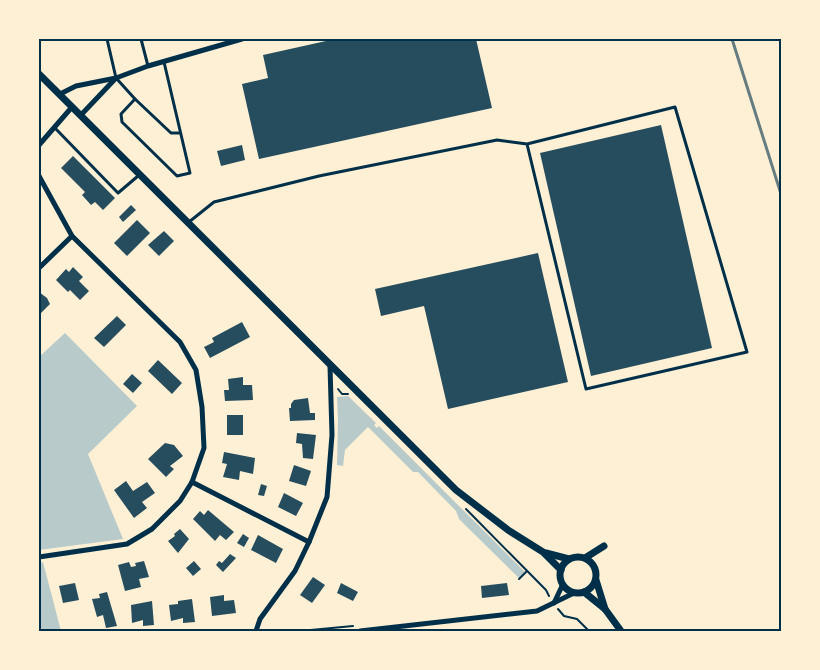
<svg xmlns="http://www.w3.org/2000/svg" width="820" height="670" font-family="Montserrat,sans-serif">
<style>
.green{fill:#b9caca}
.building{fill:#264d5e}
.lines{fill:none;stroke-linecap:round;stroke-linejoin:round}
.path{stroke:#003049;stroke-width:2}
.service{stroke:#003049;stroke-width:3}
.minor{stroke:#003049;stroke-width:5}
.tertiary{stroke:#003049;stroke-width:7}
.rail{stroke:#657d81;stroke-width:3}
.neatline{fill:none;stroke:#003049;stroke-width:2}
</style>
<rect width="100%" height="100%" fill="#fdf0d5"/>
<!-- green -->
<g class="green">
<path d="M65,333L137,406L88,454L123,539L39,550V357Z"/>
<path d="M348,396L376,423L374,425L377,428L379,426L525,572L519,578L459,519L456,511L418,472H413L368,427L345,450L343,466L337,465L338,420L337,397Z"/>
<path d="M43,562L61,631H39V563Z"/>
</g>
<!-- building -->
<g class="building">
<path d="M335,39H476L492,108L259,159L242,84L268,78L263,55Z"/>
<path d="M661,125L712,348L591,376L540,153Z"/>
<path d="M242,145L245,160L221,166L217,151Z"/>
<path d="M73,156L115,198L103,210L95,202L91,205L82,195L85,192L61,168Z"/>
<path d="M131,205L136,210L123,222L119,217Z"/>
<path d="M137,220L150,233L127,256L114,243Z"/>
<path d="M164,231L174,241L159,256L148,245Z"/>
<path d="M538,253L568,382L448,409L424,306L381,316L375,289Z"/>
<path d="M73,267L83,277L79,281L89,291L80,300L70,290L68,292L56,280L66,269L69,272Z"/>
<path d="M39,292L47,298L50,304L41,313L39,311Z"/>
<path d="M117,316L126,325L104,347L94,338Z"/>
<path d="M242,322L250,337L210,358L204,347L214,342L212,338Z"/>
<path d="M158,360L182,383L172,394L148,371Z"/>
<path d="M132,374L142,383L133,393L123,384Z"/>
<path d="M243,377V385H252L253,400L225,401L224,390H229L228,379Z"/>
<path d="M308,398L310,413H315V420L290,421L289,408H291V404L294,400Z"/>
<rect x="227" y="415" width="16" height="20"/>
<path d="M297,433L316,435L313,459L303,458L302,444L296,443Z"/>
<path d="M165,443L174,445L183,456L170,466L174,469L166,477L148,459Z"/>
<path d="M224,452L255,458L253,474L240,471L239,480L223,477L227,464L222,463Z"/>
<path d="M294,465L311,471L306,486L289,481Z"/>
<path d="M126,481L133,491L147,482L155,493L142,502L147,508L134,518L114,490Z"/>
<path d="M261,484L267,486L264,496L258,495Z"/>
<path d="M284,493L303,503L296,516L278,507Z"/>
<path d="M208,510L234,532L226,540L220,535L215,541L193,519L200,511L204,515Z"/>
<path d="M180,529L189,539L178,553L168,541L175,536L174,534Z"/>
<path d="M243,534L249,538L244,547L237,543Z"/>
<path d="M258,535L283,549L276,563L251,550Z"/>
<path d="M230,554L236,558L223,572L216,565L219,561L222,563Z"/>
<path d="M144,561L149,577L139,579L141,587L125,591L118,565L129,562L131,567L136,566L135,563Z"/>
<path d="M194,561L201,569L193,576L186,568Z"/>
<path d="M313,577L325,585L312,603L300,595Z"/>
<path d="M75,583L79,600L63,603L59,586Z"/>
<path d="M341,583L358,592L353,601L337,593Z"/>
<path d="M507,583L509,595L482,598L481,586Z"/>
<path d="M107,592L117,626L106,628L103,615L97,617L92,599L100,598L99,594Z"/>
<path d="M224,595V601L234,600L236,613L212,616L210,597Z"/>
<path d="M192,599L195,622L183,623V618L171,621L169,605L178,604V601Z"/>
<path d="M152,601L154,625L143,626V620L132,623L131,605Z"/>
</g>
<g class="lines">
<!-- path -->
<g class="path">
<path d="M338,389L342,394H348"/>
<path d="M466,509L546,590L549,596"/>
<path d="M519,579L527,571"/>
<path d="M558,609L564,616L577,619L589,631"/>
<path d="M300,631L353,626"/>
</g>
<!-- service -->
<g class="service">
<path d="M107,39L116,78L135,99L171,133H180"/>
<path d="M141,39L148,66"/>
<path d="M135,99L121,114L122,122L177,176L190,173L164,62"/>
<path d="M54,127L118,193L138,176"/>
<path d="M189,222L214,202L319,176L497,140L527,144L675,107L747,352L586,389L527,144"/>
</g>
<!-- minor -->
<g class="minor">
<path d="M60,94L76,86L116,78L148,66L242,39"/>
<path d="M80,116L116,78"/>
<path d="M39,145L72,107"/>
<path d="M39,176L72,236L180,342L196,370L202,407L204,448L192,482L180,501L152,529L127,544L39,557"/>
<path d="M39,268L72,236"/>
<path d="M192,482L309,542"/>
<path d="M554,603L563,584"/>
<path d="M256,631L260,619L295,571L309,542L327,497L332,435L330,366"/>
<path d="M360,631L537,611L574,593"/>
</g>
<!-- tertiary -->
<g class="tertiary">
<path d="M39,74L456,490L508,530L543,552L561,570"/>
<path d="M546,553L569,559"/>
<circle cx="578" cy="575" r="18"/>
<path d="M585,558L604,546"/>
<path d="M596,580L605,609"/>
<path d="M584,592L605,609L621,631"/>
</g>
<!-- rail -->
<path class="rail" d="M732,39L781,194"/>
</g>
<!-- border -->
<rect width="820" height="670" fill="none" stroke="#fdf0d5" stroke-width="81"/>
<rect x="40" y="40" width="740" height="590" class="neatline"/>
</svg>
